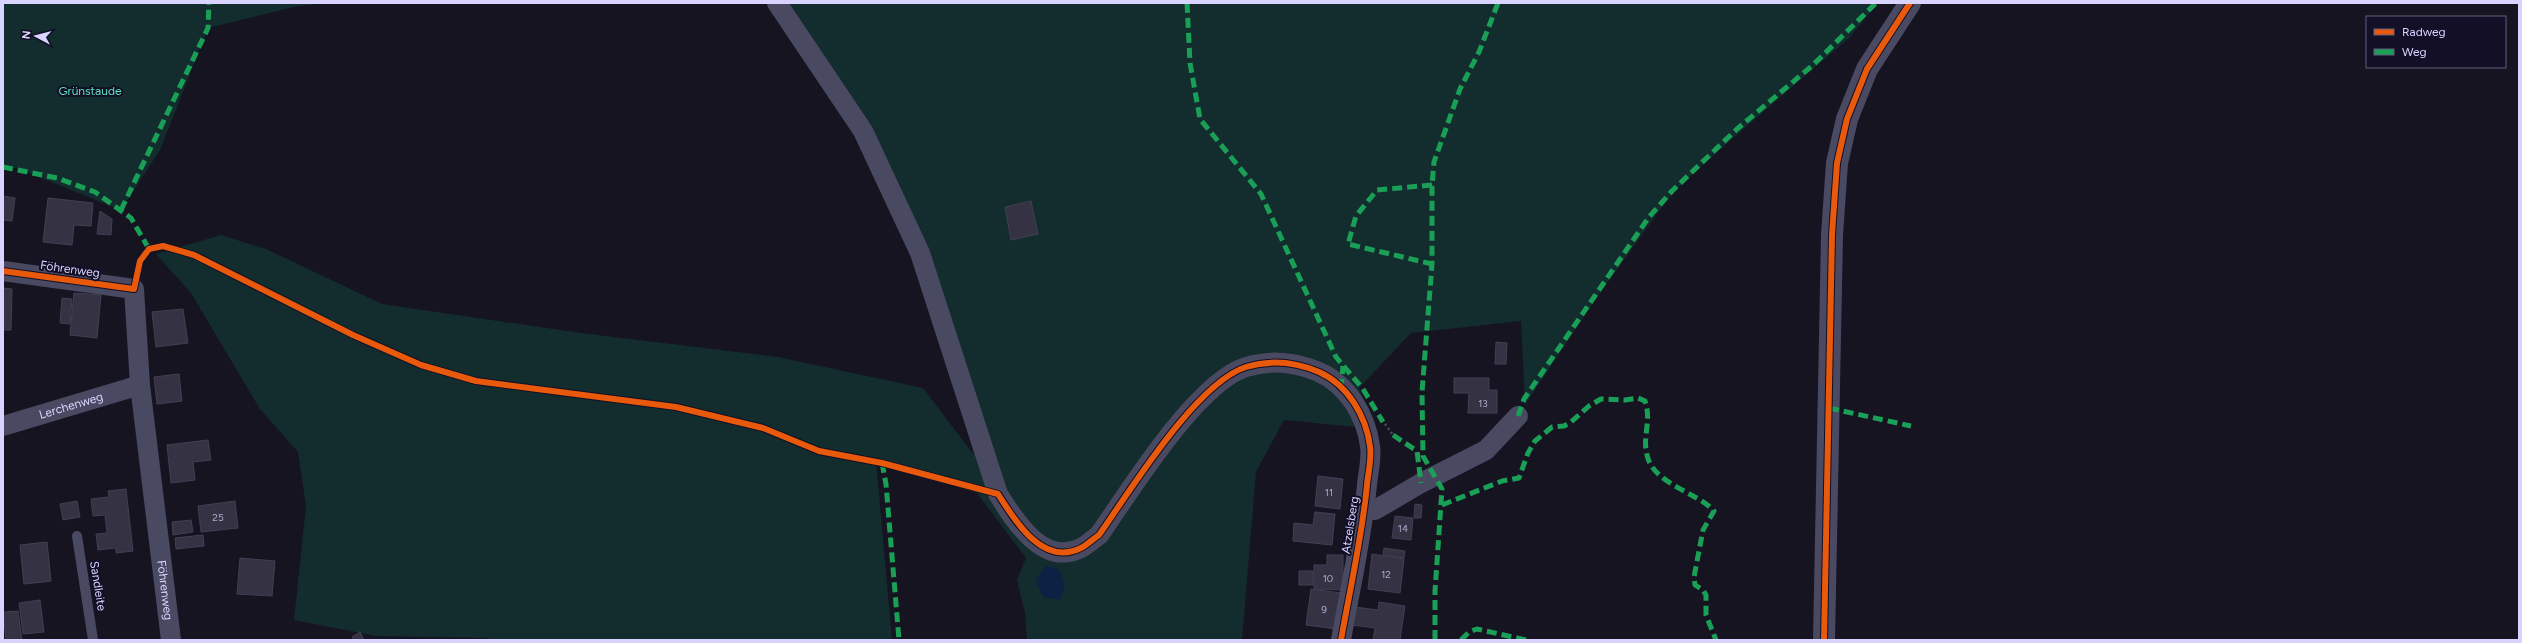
<svg xmlns="http://www.w3.org/2000/svg" width="2522" height="643" font-family="Figtree,sans-serif">
<style>
.green{fill:#132c2d}
.water{fill:#0d2144}
.building{fill:#343243;stroke:#433f54}
.lines{fill:none;stroke-linecap:round;stroke-linejoin:round}
.path{stroke:#44505f;stroke-width:2.5;stroke-dasharray:2 3;stroke-linecap:butt}
.service{stroke:#4a4962;stroke-width:10}
.minor{stroke:#4a4962;stroke-width:20}
.tertiary{stroke:#4a4962;stroke-width:22}
.quiet{stroke:#1a9f57;stroke-width:5;stroke-dasharray:10 5;stroke-linecap:butt}
.cycleway-casing{stroke:#130f26;stroke-width:8}
.cycleway{stroke:#e8590c;stroke-width:6}
.labels{text-anchor:middle;stroke-width:4;stroke-linejoin:round;paint-order:stroke}
.number-label{font-size:10px;fill:#b0acd0}
.park-label{font-size:12px;fill:#5fe0c0;stroke:#130f26}
.street-label{font-size:12px;fill:#d9d4ff;stroke:#130f26}
</style>
<rect width="100%" height="100%" fill="#161421"/>
<!-- green -->
<g class="green">
<path d="M3,3H327L298,6L208,28L160,150L121,210L16,168H3Z"/>
<path d="M774,3H1878L1849,38L1724,146L1683,183L1662,207L1593,303L1525,405L1521,321L1411,333L1359,388L1375,429L1284,420L1256,472L1242,640H1027L1025,613L1017,580L1026,558L977,493L876,460L892,640H488L487,638L376,636L294,620L306,506L298,452L260,409L191,293L156,254L221,235L266,249L382,304L581,333L778,357L923,388L974,455L920,253L863,131Z"/>
</g>
<!-- water -->
<path class="water" d="M1046,566L1059,569L1065,586L1060,600L1044,597L1035,581Z"/>
<!-- building -->
<g class="building">
<path d="M3,196L15,198L12,221L3,220Z"/>
<path d="M48,198L93,203L91,226L74,225L72,245L43,242Z"/>
<path d="M1031,201L1038,234L1011,240L1005,207Z"/>
<path d="M100,211L112,219L111,235L97,234Z"/>
<path d="M3,288L12,289L11,330H3Z"/>
<path d="M74,293L101,295L97,338L70,335Z"/>
<path d="M62,298L72,299L70,324L60,323Z"/>
<path d="M183,309L188,343L156,347L152,312Z"/>
<path d="M1496,342L1507,343L1506,364H1495Z"/>
<path d="M179,374L182,401L157,404L154,377Z"/>
<path d="M1454,378H1489V390H1497V413H1468L1469,393H1454Z"/>
<path d="M208,440L211,460L193,462L195,480L171,483L167,445Z"/>
<path d="M1318,476L1343,479L1340,509L1315,506Z"/>
<path d="M126,489L133,551L116,553V548L98,550L96,534L107,533L105,515L93,516L91,499L109,497L108,491Z"/>
<path d="M77,501L80,517L63,520L60,504Z"/>
<path d="M235,501L238,528L201,532L198,506Z"/>
<path d="M1415,504L1422,505L1421,518H1414Z"/>
<path d="M1315,512L1335,514L1332,545L1293,541L1294,523L1313,525Z"/>
<path d="M1395,516L1413,518L1411,540L1392,538Z"/>
<path d="M191,520L193,532L173,535L172,522Z"/>
<path d="M203,535L204,546L176,549L175,538Z"/>
<path d="M47,542L51,581L24,584L20,545Z"/>
<path d="M1384,548L1405,551L1404,558L1383,555Z"/>
<path d="M1372,554L1404,559L1400,593L1368,589Z"/>
<path d="M1327,555H1343V590L1314,589V565H1327Z"/>
<path d="M240,558L275,561L272,596L237,594Z"/>
<rect x="1299" y="571" width="14" height="14"/>
<path d="M1311,589L1341,593L1336,629L1306,625Z"/>
<path d="M40,600L44,632L23,634L19,603Z"/>
<path d="M1379,602L1405,606L1400,640H1373L1375,628L1352,625L1355,607L1378,610Z"/>
<path d="M18,611L22,640H6L3,612Z"/>
<path d="M360,632L364,640H354L352,637Z"/>
</g>
<g class="lines">
<!-- path -->
<path class="path" d="M1385,424L1393,435"/>
<!-- service -->
<path class="service" d="M77,536L93,640"/>
<!-- minor -->
<g class="minor">
<path d="M777,3L863,131L920,253L998,494C1015,521 1043,567 1081,548C1087,545 1093,539 1099,535C1130,491 1196,383 1246,367C1272,359 1295,362 1319,372C1348,385 1366,416 1370,446C1372,458 1368,473 1367,485C1362,537 1350,589 1341,640"/>
<path id="s1" d="M3,271L134,289L140,385L171,640"/>
<path id="s2" d="M3,426L140,385"/>
<path d="M1364,509L1375,510L1421,483L1486,450L1518,416"/>
</g>
<!-- tertiary -->
<path class="tertiary" d="M1824,640L1832,235L1837,163L1847,119L1867,69L1910,3"/>
<!-- quiet -->
<g class="quiet">
<path d="M1187,3L1190,63L1200,119L1261,194L1336,357L1363,389L1383,422"/>
<path d="M3,167L57,178L95,192L131,218L149,249"/>
<path d="M1432,185L1377,190L1356,216L1348,244L1432,264"/>
<path d="M121,210L208,28L209,3"/>
<path d="M1341,389L1343,366"/>
<path d="M1829,408L1911,426"/>
<path d="M1518,416L1524,399L1649,217L1672,191L1737,129L1813,65L1876,3"/>
<path d="M1393,435L1417,451L1421,483"/>
<path d="M882,463L886,484L899,640"/>
<path d="M1442,505L1502,481L1519,478L1528,453L1535,441L1552,427L1564,426L1571,422L1589,406L1601,399L1625,400L1638,398L1645,401C1652,422 1642,435 1647,455C1653,484 1697,492 1714,511L1703,530L1694,577L1695,585L1703,590L1706,595V615L1716,640"/>
<path d="M1435,640V591L1442,489L1423,456L1422,392L1432,264V185L1434,162L1460,89L1479,52L1498,3"/>
<path d="M1461,640L1469,632L1477,629L1526,640"/>
</g>
<defs>
<g id="cycleway">
<path d="M3,271L134,289L140,261L149,249L163,246L194,255L353,335L421,365L476,381L676,407L763,428L819,451L882,463L998,494C1015,521 1043,567 1081,548C1087,545 1093,539 1099,535C1130,491 1196,383 1246,367C1272,359 1295,362 1319,372C1348,385 1366,416 1370,446C1372,458 1368,473 1367,485C1362,537 1350,589 1341,640"/>
<path d="M1824,640L1832,235L1837,163L1847,119L1867,69L1910,3"/>
</g>
</defs>
<!-- cycleway casing -->
<use href="#cycleway" class="cycleway-casing"/>
<!-- cycleway -->
<use href="#cycleway" class="cycleway"/>
</g>
<g class="labels">
<!-- number labels -->
<g class="number-label">
<text x="1483" y="407">13</text>
<text x="1329" y="496">11</text>
<text x="218" y="521">25</text>
<text x="1403" y="532">14</text>
<text x="1386" y="578">12</text>
<text x="1328" y="582">10</text>
<text x="1324" y="613">9</text>
</g>
<!-- park labels -->
<g class="park-label">
<text x="90" y="95">Grünstaude</text>
</g>
<!-- street labels -->
<g class="street-label">
<text transform="translate(70 269) rotate(8)" y="4">Föhrenweg</text>
<text dy="4" stroke="none"><textPath href="#s2" startOffset="71">Lerchenweg</textPath></text>
<text transform="translate(1350 525) rotate(-81)" y="4">Atzelsberg</text>
<text transform="translate(98 586) rotate(81)" y="4">Sandleite</text>
<text dy="4" stroke="none"><textPath href="#s1" startOffset="435">Föhrenweg</textPath></text>
</g>
</g>
<!-- border -->
<rect width="2522" height="643" fill="none" stroke="#d9d4ff" stroke-width="8"/>
<!-- legend -->
<rect x="2366" y="16" width="140" height="52" fill="#130f26" stroke="#625e7d"/>
<rect x="2374" y="29" width="20" height="6" fill="#e8590c" stroke="#625e7d"/>
<text x="2402" y="36" font-size="12" fill="#d9d4ff">Radweg</text>
<rect x="2374" y="49" width="20" height="6" fill="#1a9f57" stroke="#625e7d"/>
<text x="2402" y="56" font-size="12" fill="#d9d4ff">Weg</text>
<!-- north arrow -->
<g transform="translate(36 36) rotate(277)" stroke="#130f26" stroke-width="3" paint-order="stroke">
<path d="M0-3L7 15L0 10L-7 15Z" fill="#d9d4ff"/>
<text y="-6" font-size="11" font-weight="bold" text-anchor="middle" fill="#d9d4ff">N</text>
</g>
</svg>
